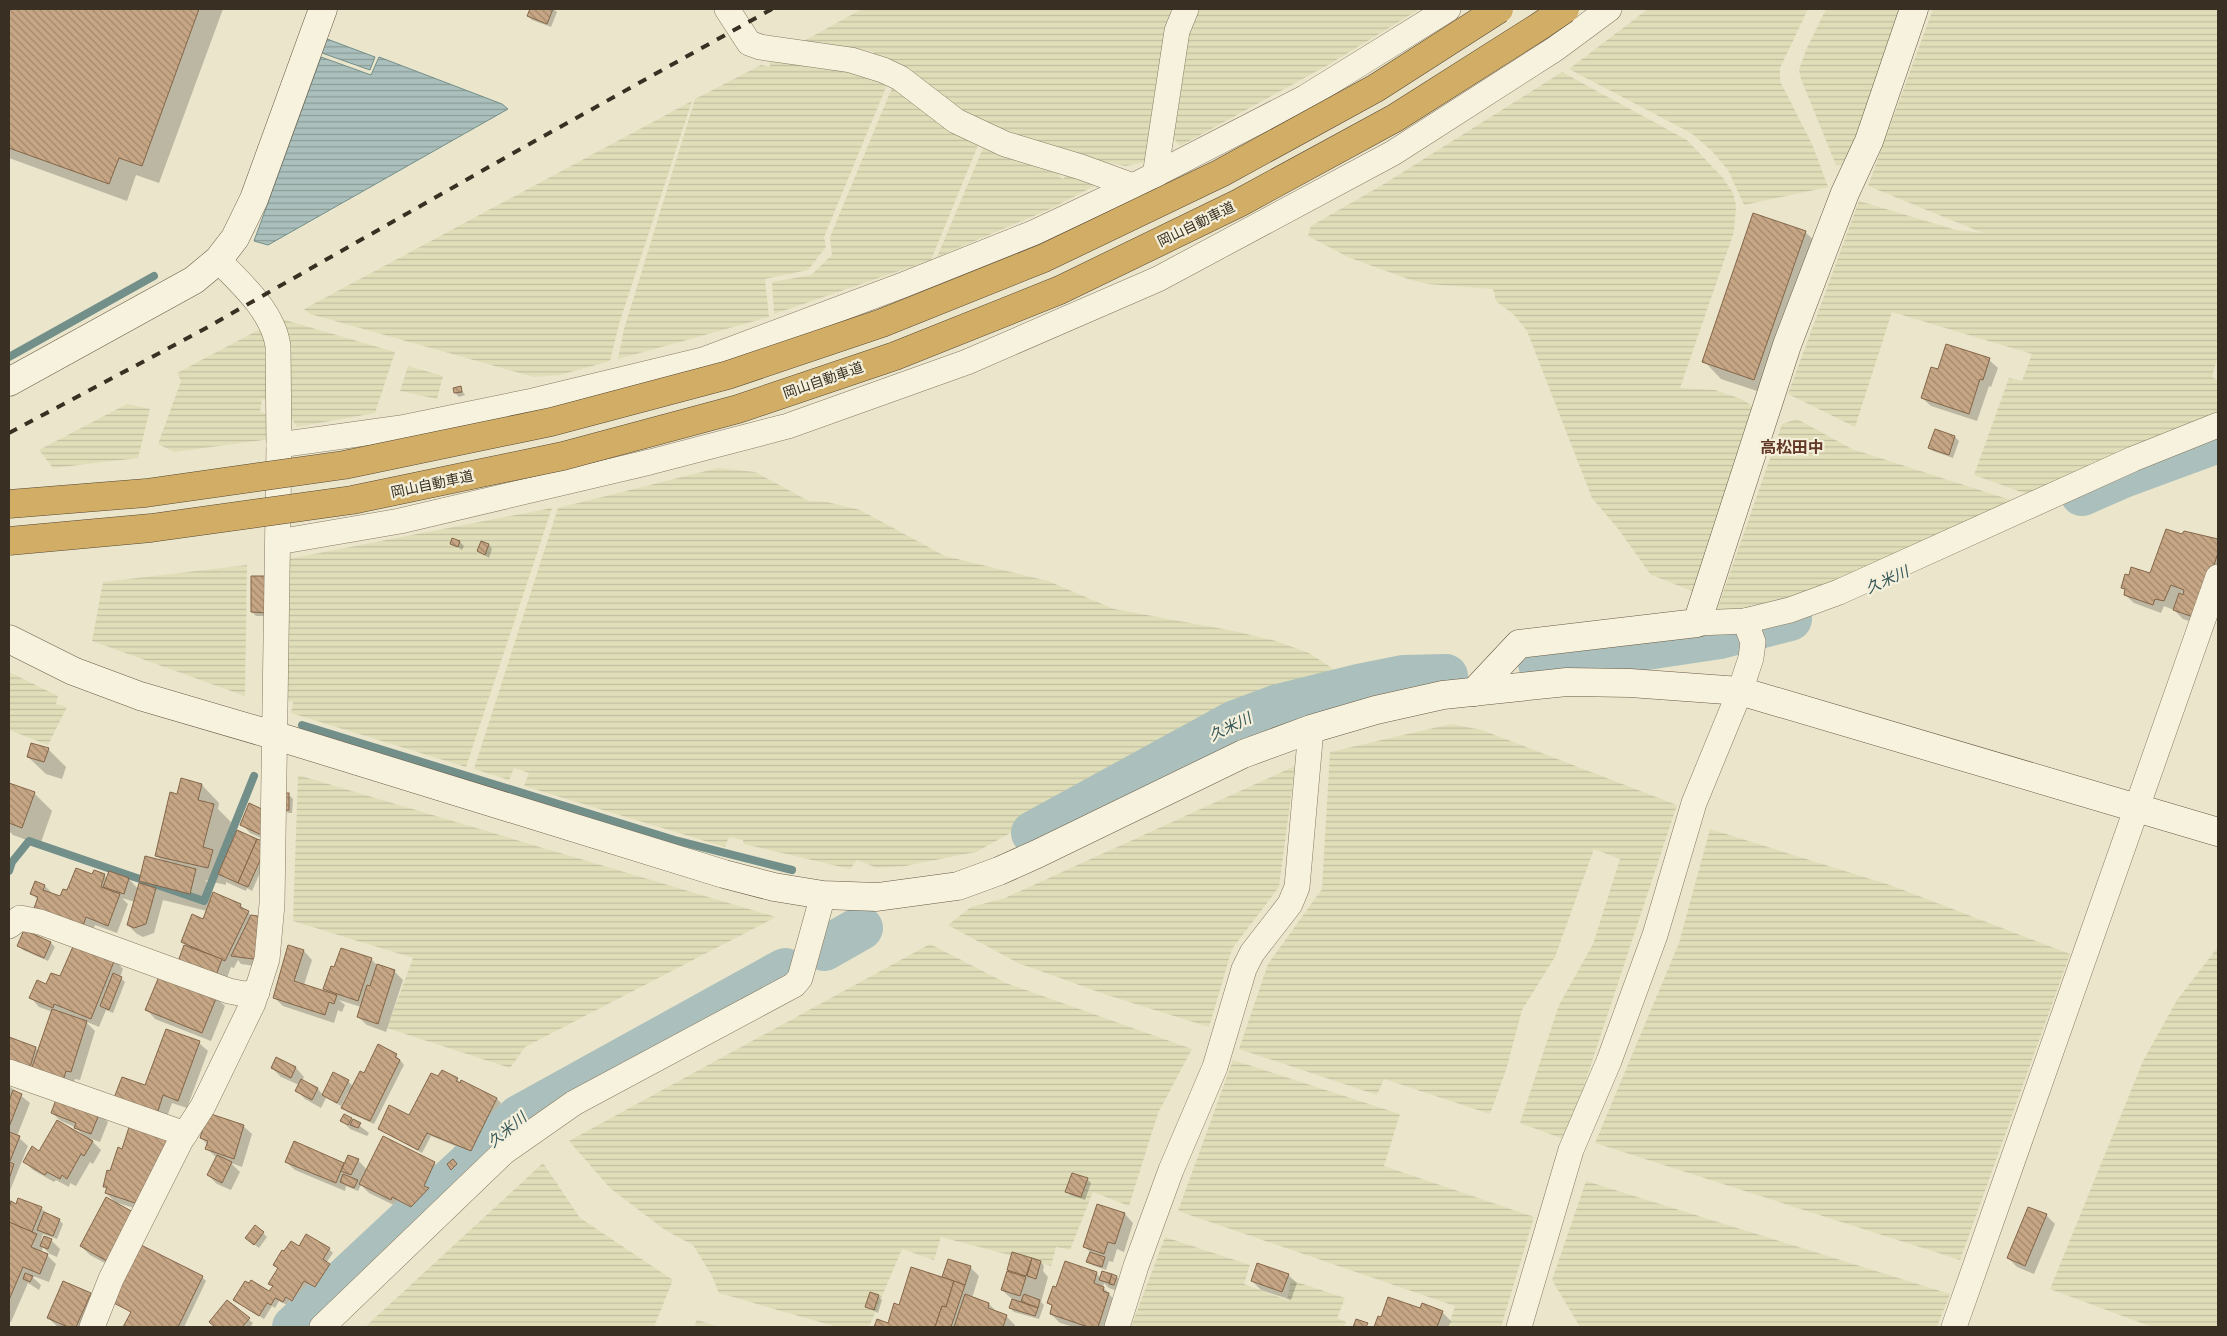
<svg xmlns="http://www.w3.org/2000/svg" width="2227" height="1336" font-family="'Crimson Pro','Noto Sans JP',serif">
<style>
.farmland{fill:url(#farmland-rules)}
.water{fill:url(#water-rules);stroke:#728f8a}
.shadow{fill:#0003}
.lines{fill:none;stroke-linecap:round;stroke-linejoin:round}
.stream{stroke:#728f8a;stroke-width:8}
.river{stroke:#abc0bc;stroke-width:44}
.building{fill:url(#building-back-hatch);stroke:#846649}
.street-casing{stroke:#877961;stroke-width:26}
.secondary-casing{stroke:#695a44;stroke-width:29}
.street{stroke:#f7f2de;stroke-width:25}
.secondary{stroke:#f7f2de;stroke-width:28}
.rail{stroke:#393023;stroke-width:4;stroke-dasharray:9 9;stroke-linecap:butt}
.highway-bridge-casing{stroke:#554734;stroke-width:29;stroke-linecap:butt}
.highway-bridge{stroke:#d1ad65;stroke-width:28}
.labels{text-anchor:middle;stroke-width:4.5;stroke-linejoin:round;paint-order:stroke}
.street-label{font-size:14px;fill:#393023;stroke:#f3efda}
.water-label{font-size:15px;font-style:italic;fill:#335657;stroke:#f3efda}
.quarter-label{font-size:16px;font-weight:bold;fill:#623826;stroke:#f3efda}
</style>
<defs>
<pattern id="farmland-rules" width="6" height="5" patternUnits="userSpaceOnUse" patternTransform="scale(1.25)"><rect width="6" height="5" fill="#e0deb9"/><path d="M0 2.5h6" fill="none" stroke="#c1bf9f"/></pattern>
<pattern id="water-rules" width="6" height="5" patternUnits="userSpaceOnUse" patternTransform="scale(1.25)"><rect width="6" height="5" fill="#abc0bc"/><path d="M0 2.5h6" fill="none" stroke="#8c9c98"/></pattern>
<pattern id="building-back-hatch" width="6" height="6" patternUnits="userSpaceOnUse" patternTransform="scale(1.25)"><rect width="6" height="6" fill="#c6a685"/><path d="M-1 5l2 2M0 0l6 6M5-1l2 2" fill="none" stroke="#a2886c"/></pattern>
</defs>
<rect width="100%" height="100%" fill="#ebe5cb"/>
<!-- farmland -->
<g class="farmland">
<path d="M862,9H1176L1149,161L1126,166L1051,152L985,125L873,57L874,52L861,49L857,54L798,44Z"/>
<path d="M1198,9H1420L1328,65L1180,146L1170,134L1186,25Z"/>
<path d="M1648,9H1808L1780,68V81L1812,144L1828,187L1744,205L1728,170L1711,150L1691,133L1569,69Z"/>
<path d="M1826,9H1900L1846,165H1836L1801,79L1799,70L1806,50Z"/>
<path d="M1933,9H2218V355L2212,377L2218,380V417L2027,494L1974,475L2009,378L2022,381L2032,354L1892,312L1855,427L1788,394L1859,201L1956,230L1983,233L1868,186Z"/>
<path d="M770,55L889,80L824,237L826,247L808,270L765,279L769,317L618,359L624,329L695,99L761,65L770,67Z"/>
<path d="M1562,72L1687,140L1723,178L1733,193L1736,206L1734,232L1680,388L1715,390L1741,399L1756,408L1695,592L1651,575L1619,530L1592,498L1527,331L1514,315L1496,301L1493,289L1428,284L1408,279L1348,257L1308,236L1311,226L1384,184Z"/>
<path d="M894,83L979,143L931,260L774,314L772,282L811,275L832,255L830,237Z"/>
<path d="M692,101L619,324L610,361L560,375L534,377L310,314L304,309Z"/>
<path d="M984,146L1063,170L1058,176L1063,179L1070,171L1104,181L1050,209L937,257Z"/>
<path d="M278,318L395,352L375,413L297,427L287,411Z"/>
<path d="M262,328L270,348L269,401L262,399L260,412L270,415V439L174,452L158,444L181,381L177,373Z"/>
<path d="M408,366L443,376L437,399L400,391Z"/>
<path d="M127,404L150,409L138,458L53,468L39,450Z"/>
<path d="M1797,419L1852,449L2017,502L1806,597L1746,611L1717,610L1782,424Z"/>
<path d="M718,468L755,472L809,501L827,502L860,510L945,556L1048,581L1114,609L1234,631L1276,641L1309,653L1338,672L1296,681L1239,704L1106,775V780L976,852L905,866L877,868L857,860L850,869L744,844L743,840L729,837L725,847L524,786L529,773L514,768L509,780L474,769L558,508Z"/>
<path d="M552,508L466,767L291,713L293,702L281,699L288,559Z"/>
<path d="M247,565L245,696L92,641L103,582Z"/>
<path d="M9,672L58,696L56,704L67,707L48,745L9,730Z"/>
<path d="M1451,724L1482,730L1677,805L1566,1140L1520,1123L1559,1005L1593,944L1620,859L1594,849L1555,957L1522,1010L1506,1070L1490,1114L1384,1079L1377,1095L1239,1049L1268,964L1322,889L1330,752Z"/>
<path d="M1295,766L1279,887L1232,949L1209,1027L1107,995L1018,963L948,925L971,907L1005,898Z"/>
<path d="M298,775L776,917L525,1047L510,1068L387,1028L413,958L293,921Z"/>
<path d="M1710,829L1890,885L2070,954L1960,1260L1595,1143L1679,943Z"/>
<path d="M930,944L1006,983L1192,1049L1158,1113L1129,1206L1093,1192L1070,1250L1056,1247L1051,1266L941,1237L934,1260L902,1249L869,1327H837L719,1293L711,1274L693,1245L665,1230L610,1188L569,1141Z"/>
<path d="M2218,947V1327H2152L2050,1289L2143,1061L2177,1000Z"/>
<path d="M1233,1060L1400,1114L1384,1166L1534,1217L1501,1327H1448L1455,1306L1178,1211Z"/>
<path d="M543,1163L580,1218L673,1280L654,1327H365Z"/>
<path d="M1586,1181L1950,1294L1937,1327H1580L1552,1280Z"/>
<path d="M1165,1237L1250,1265L1244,1284L1287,1300L1291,1280L1345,1298L1337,1318L1346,1322L1344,1327H1131Z"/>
<path d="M697,1320L720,1327H694Z"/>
</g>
<!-- water -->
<g class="water">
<path d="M327,39L375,57L370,70L322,53Z"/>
<path d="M321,57L371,75L379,57L502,104L508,109L268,245L254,241Z"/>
</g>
<!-- shadow -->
<g class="shadow">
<path d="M9,9H223L159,183L136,175L127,201L9,158Z"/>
<path d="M531,9H553L557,12L551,27L532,20L528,16Z"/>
<path d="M1805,232L1823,249L1772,396L1721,379L1704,361Z"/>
<path d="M1989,360L1998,368L1991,387L1989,386L1977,421L1931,406L1922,398L1939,371Z"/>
<path d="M460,387L465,395L459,397L455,393Z"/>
<path d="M1955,437L1959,441L1953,458L1933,451L1929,448Z"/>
<path d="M2183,536H2206L2218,540V585L2204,626L2183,619L2174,610L2164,606L2161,613L2134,603L2125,595L2126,591L2122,587L2151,575Z"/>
<path d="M460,542L464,546L462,550L452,543Z"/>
<path d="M489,545L492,549L489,558L478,551Z"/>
<path d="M252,577L271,616H256L252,612Z"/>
<path d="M48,749L66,767L62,779L46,774L28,757Z"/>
<path d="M182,780L202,785L219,803L218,809L231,822L221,859L224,862L271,848L252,891L247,888L246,891L226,882V885L205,880L213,888L210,901L240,905L252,916L268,968L241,964L238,960L234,968L231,967L224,986L179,964L186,945L182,942L203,921L207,911L163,900L154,933L143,937L137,934L128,925L135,902L122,898L128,904L117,933L95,925L92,934L38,900L32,894L36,883L45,886L54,895L61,898L93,875L94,871L108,878L109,873L129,879L138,889L147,887L141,881L163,862L156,855L178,796Z"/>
<path d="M9,784L34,793L52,811L40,845L13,835L9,831Z"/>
<path d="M289,795L293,799L292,813H288L284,809Z"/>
<path d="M250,805L274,844L250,833L242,824Z"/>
<path d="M25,931L51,943L55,947L48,961L23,950L19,946Z"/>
<path d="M304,951L312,960L304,985L330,994L325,989L371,959L378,966L394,971L403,980L386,1032L367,1025L358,1017L361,1007L339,1000L345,1005L342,1012L338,1010L334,1023L283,1006L274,997Z"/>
<path d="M115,960L123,969L120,977L125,982L113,1013L106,1010L99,1027L85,1021L95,1031L80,1080L75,1079L71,1089L9,1068V1039L36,1048L39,1052L53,1012L39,1007L31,998L47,985L61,978Z"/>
<path d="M216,998L225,1006L211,1041L155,1019L147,1010Z"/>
<path d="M199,1043L208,1051L187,1108L172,1103L165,1122L124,1107Z"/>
<path d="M396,1055L404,1065L374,1124L347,1112L343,1108L350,1093L348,1092L341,1106L326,1098L321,1108L305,1099L297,1091L299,1085L281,1077L272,1068L276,1059L296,1068L304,1077L302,1081L318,1089L323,1095L348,1081L354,1087L364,1074Z"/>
<path d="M439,1078L457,1079L461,1083L462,1081L497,1099L501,1103L475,1154L431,1136L422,1153L379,1129L410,1117Z"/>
<path d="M9,1086L30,1103L17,1136L28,1146L9,1193Z"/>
<path d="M52,1113H99L108,1122L100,1142L89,1138L101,1150L93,1164L90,1162L76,1186L70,1183L69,1187L56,1180L54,1182L33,1170L25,1162L40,1153L83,1135L75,1127L61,1121Z"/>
<path d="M351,1119L369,1133L367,1136L350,1129L342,1120Z"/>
<path d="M243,1126L252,1134L242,1167L231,1163L240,1172L231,1190L217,1184L208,1175L217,1158L207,1149L208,1145L201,1138Z"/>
<path d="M295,1143L345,1164L358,1160L367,1170L434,1163L443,1172L433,1193L437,1197L420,1215L401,1205L400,1208L369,1193L361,1185L358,1191L346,1186L345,1191L295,1170L286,1162Z"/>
<path d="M119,1149L150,1213L115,1202L106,1193L107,1190L104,1186Z"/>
<path d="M453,1161L460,1169L456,1173L452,1169Z"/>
<path d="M1087,1179L1091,1183L1085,1200L1070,1195L1066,1191Z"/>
<path d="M9,1199L17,1206L41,1208L49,1216L59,1220L63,1224L57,1239L43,1234L41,1240L43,1242L51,1240L60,1249L57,1257L50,1254L43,1247L41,1253L47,1255L56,1264L49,1282L30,1275L41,1285L39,1290L28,1283L11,1322L9,1321Z"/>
<path d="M1098,1206L1125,1214L1133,1223L1124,1252L1117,1249L1113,1262L1109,1261L1106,1270L1092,1265L1088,1261L1091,1253L1084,1246Z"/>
<path d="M2046,1215L2055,1224L2034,1274L2017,1267L2008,1258Z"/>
<path d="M141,1221L116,1269L90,1255L81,1246Z"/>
<path d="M263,1233L267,1237L259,1248L251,1242Z"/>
<path d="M299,1248L329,1249L333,1253L326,1263L333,1269L320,1290L309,1284L296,1304L290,1300L287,1305L279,1301L275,1308L272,1306L264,1319L238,1303L270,1293L273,1287L270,1284L279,1269L275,1265Z"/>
<path d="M1013,1254L1041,1262L1044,1266L1043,1271L1048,1277L1041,1302L1044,1305L1039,1319L1014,1312L1010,1308L1013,1300L1002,1290Z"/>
<path d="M948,1260L970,1267L979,1276L972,1298L989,1304L998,1313L1006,1316L1015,1325L1014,1327H875L878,1320L889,1324L900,1306L943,1279Z"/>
<path d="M1096,1273L1101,1278L1103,1273L1117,1277L1125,1285L1123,1293L1109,1288L1104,1283L1103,1287L1117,1303L1109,1327H1074L1060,1323L1051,1314L1053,1307L1048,1303L1057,1289Z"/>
<path d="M1288,1275L1297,1283L1291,1300L1261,1290L1252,1281Z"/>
<path d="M202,1277L206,1281L184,1327H124L132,1313L114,1302Z"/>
<path d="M90,1294L98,1303L88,1327H58L48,1318Z"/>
<path d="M878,1296L882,1300L878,1313L867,1307Z"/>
<path d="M227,1302L253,1323L251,1326L253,1327H216L211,1322Z"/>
<path d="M1421,1310L1442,1312L1451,1321L1448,1327H1375L1379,1318Z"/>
</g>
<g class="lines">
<!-- stream -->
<g class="stream">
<path d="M9,357L154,276"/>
<path d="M302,725L678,841L792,870"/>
<path d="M9,871L12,862L29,841L204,901L254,776"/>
</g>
<!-- river -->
<g class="river">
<path d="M2082,494L2123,476L2218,441"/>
<path d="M1540,664L1720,637L1790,619"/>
<path d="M1033,833L1235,722L1278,706L1358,686L1403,677L1446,676"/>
<path d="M824,949L861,928"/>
<path d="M294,1327L519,1117L785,970"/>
</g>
</g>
<!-- building -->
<g class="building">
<path d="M9,9H199L142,166L119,158L109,184L9,148Z"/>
<path d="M530,9H553L547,24L527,16Z"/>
<path d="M1753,213L1806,231L1754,380L1702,362Z"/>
<path d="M1946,344L1990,358L1983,380L1980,379L1969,414L1921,398L1931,367L1938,369Z"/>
<path d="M461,386L462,392L454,393L453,388Z"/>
<path d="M1935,429L1955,436L1949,455L1928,448Z"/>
<path d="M2166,529L2182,534L2184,531L2218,539V553L2196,618L2173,610L2179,593L2183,595L2184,590L2171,585L2164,601L2155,599L2153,605L2124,595L2125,589L2121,588L2125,574L2129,575L2131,567L2150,573Z"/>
<path d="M452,538L460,541L458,547L450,544Z"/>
<path d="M481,541L489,544L485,555L477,551Z"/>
<path d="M251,576H268L267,613L251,612Z"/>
<path d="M31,743L49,748L44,762L27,757Z"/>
<path d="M181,778L202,784L198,800L214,804L203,847L213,850L208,868L155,856L170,792L177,794Z"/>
<path d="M9,783L35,792L22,828L9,823Z"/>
<rect x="283" y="793" width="6" height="17"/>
<path d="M249,803L266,811V837L240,825Z"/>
<path d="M237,830L257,839L238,883L218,874Z"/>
<path d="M257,839L268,843L248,887L238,883Z"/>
<path d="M145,856L196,869L190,894L139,881Z"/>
<path d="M76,868L92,874L94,870L105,874L101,887L120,894L108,926L86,917L83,926L33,911L38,897L30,894L35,881L45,885L43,890L60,896L63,889L67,890Z"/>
<path d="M109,871L129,878L124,894L103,887Z"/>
<path d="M139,883L156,888L146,924L134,928L127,925Z"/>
<path d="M213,892L241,904L240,907L249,911L225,961L181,942L192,914L203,919Z"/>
<path d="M251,915L264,917L260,960L231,956Z"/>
<path d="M24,930L51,942L44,958L17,946Z"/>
<path d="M75,942L115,959L91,1019L54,1004L53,1008L29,998L37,980L46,984L51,973L60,976Z"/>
<path d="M184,945L222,959L215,978L177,964Z"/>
<path d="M288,945L304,950L294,981L337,995L334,1004L329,1002L325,1015L273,998Z"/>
<path d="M341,948L372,958L358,1001L323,989L331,966L334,967Z"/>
<path d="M377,964L395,970L378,1024L357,1017L367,985L370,986Z"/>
<path d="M113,973L122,977L109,1010L100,1006Z"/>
<path d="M160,974L217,996L202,1033L145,1010Z"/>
<path d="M52,1009L87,1021L71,1072L66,1071L63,1081L31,1070Z"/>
<path d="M166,1029L200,1041L178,1101L163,1095L157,1114L114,1098L122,1077L145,1085Z"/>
<path d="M9,1037L36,1047L29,1071L9,1064Z"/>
<path d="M378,1044L397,1054L395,1057L400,1060L370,1121L341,1108L360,1071L364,1073Z"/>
<path d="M276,1057L296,1067L291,1078L271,1068Z"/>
<path d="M442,1070L458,1078L456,1081L460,1083L461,1080L497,1098L471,1151L427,1133L418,1150L378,1129L389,1105L409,1115L431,1073L438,1076Z"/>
<path d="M333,1072L349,1080L337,1103L322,1095Z"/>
<path d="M301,1079L318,1088L312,1100L295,1091Z"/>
<path d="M13,1090L22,1094L9,1127V1101Z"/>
<path d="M57,1097L100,1112L91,1134L74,1128L76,1123L51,1113Z"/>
<path d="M208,1113L244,1125L234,1159L205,1149L208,1141L200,1138Z"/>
<path d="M344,1114L352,1118L348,1125L340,1121Z"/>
<path d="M353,1119L361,1123L358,1128L350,1125Z"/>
<path d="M57,1120L93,1141L84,1156L81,1154L67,1179L62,1175L60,1179L47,1172L45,1175L23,1162L32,1146L39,1151Z"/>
<path d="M130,1124L172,1139L163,1164L156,1162L141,1205L105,1193L107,1187H103L107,1170L110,1171L118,1147L122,1149Z"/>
<path d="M9,1132L20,1136L10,1161H9Z"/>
<path d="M383,1136L435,1162L424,1186L429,1188L411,1207L392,1197L391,1200L359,1184Z"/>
<path d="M294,1141L344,1163L336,1183L285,1162Z"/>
<path d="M217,1155L232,1162L222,1183L207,1175Z"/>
<path d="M348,1155L359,1159L351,1175L341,1171Z"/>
<path d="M453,1159L457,1164L451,1170L447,1164Z"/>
<path d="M9,1162L14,1164L9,1179Z"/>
<path d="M1072,1173L1088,1178L1081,1197L1065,1192Z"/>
<path d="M343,1174L358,1180L354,1188L340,1182Z"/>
<path d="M106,1197L133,1212L107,1261L80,1246Z"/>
<path d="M18,1198L42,1207L32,1232L9,1222V1208L11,1201L16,1204Z"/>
<path d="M1097,1204L1125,1213L1115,1244L1108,1242L1104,1254L1083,1247Z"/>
<path d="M2028,1207L2047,1214L2025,1266L2007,1258Z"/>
<path d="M44,1212L60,1219L53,1236L37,1230Z"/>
<path d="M9,1222L37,1234L31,1247L48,1254L40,1274L23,1267L9,1300Z"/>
<path d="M255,1225L264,1232L254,1245L245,1238Z"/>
<path d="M306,1234L330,1248L323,1259L330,1264L315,1287L304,1281L292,1301L286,1297L283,1302L275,1298L271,1305L267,1303L259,1316L233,1300L245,1281L249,1283L251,1280L269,1291L273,1286L268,1284L278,1268L273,1265L282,1250L284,1251L291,1241L299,1246Z"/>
<path d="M44,1236L52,1239L48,1249L40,1246Z"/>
<path d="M141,1245L203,1276L178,1327H123L131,1312L112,1302Z"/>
<path d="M1012,1252L1032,1258L1026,1276L1007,1270Z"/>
<path d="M1090,1252L1105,1257L1102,1267L1086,1262Z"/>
<path d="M1032,1258L1041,1261L1036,1279L1027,1276Z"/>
<path d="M948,1259L971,1266L965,1285L942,1277Z"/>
<path d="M1065,1261L1097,1272L1094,1283L1104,1287L1103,1291L1109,1293L1098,1327H1088L1050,1314L1052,1305L1047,1303L1053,1286L1056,1287Z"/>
<path d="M1257,1263L1289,1274L1282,1292L1251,1281Z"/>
<path d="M911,1267L954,1281L946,1307L942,1306L935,1327H874L877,1319L888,1323L894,1303L899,1305Z"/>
<path d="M1007,1271L1026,1277L1020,1296L1001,1290Z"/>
<path d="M1102,1271L1112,1274L1109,1283L1099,1280Z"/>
<path d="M25,1273L33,1276L30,1282L23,1279Z"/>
<path d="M1112,1274L1117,1276L1114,1285L1109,1284Z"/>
<path d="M63,1281L91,1293L76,1327H68L47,1318Z"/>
<path d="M954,1281L965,1285L951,1327H935L942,1306L946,1307Z"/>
<path d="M870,1292L879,1295L874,1310L865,1307Z"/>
<path d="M965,1294L989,1303L988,1308L1007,1315L1003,1327H954Z"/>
<path d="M1024,1294L1040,1300L1038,1308L1021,1301Z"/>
<path d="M1388,1297L1420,1308L1422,1303L1443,1311L1437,1327H1374L1378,1316L1381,1317Z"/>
<path d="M1012,1299L1038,1308L1035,1316L1009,1308Z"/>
<path d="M227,1300L250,1318L242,1327H215L209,1322Z"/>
<path d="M1356,1319L1368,1323L1366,1327H1353Z"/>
</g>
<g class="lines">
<defs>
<g id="street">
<path d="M727,9L749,43L760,47L851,60L883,70L900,78L956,121L1005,144L1081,167L1133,186"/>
<path d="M1155,176L1177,31L1186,9"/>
<path d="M279,445L401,428L533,401L703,360L903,285L1033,233L1133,186L1306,97L1448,9"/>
<path d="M278,542L400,521L650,462L788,426L967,362L1158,279L1393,153L1555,49L1609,9"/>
<path d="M1697,623L1745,621L1790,610L1839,592L2133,459L2218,425"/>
<path d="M9,926L20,918L40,922L229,991L244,994L257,992"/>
<path d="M9,1072L185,1134"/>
<path d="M92,1327L111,1279L181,1140L203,1106L253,1003L267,959L272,904L279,445L278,346C273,312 242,284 218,260"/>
<path d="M322,1327L504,1152L574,1103L794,985L800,978L823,895"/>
<path d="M1117,1327L1136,1266L1171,1170L1215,1067L1244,969L1252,953L1290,904L1297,887L1311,729"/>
<path d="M1519,1327L1571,1150L1609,1061L1655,935L1694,803L1740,691L1751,658L1753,642L1745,621"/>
<path d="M1954,1327L2218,577"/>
</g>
<g id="secondary">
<path d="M9,382L194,280L218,260L235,238L254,199L323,9"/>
<path d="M9,639L73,671L140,696L273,735L724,874L774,887L823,895L877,897L958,886L999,871L1037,854L1243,754L1311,729L1376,710L1443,695L1567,682L1630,683L1740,691L2218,832"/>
<path d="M1474,692L1519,644L1697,623L1787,345L1845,193L1869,141L1914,9"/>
</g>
</defs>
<!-- street casing -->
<use href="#street" class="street-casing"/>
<!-- secondary casing -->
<use href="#secondary" class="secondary-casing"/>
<!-- street -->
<use href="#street" class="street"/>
<!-- secondary -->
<use href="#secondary" class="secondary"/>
<!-- rail -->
<path class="rail" d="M9,433L199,332L524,147L772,9"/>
<defs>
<g id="highway-bridge">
<path d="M9,504L146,493L344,465L551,422L728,375L882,323L1044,258L1221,173L1376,88L1499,9"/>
<path d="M9,541L151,528L352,500L563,456L738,409L895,356L1060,290L1239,203L1395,118L1540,26L1565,9"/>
</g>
</defs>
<!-- highway-bridge casing -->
<use href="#highway-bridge" class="highway-bridge-casing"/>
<!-- highway-bridge -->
<use href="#highway-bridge" class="highway-bridge"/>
</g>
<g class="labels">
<!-- street labels -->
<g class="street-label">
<text transform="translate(1196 224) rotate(-26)" y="5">岡山自動車道</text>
<text transform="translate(823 380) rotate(-19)" y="5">岡山自動車道</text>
<text transform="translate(432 484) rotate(-12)" y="5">岡山自動車道</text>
</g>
<!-- water labels -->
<g class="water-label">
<text transform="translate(1887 580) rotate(-24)" y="5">久米川</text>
<text transform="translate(1230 727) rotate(-26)" y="5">久米川</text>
<text transform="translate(507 1130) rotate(-40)" y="5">久米川</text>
</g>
<!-- quarter labels -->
<g class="quarter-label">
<text x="1792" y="453">高松田中</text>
</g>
</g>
<!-- border -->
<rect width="2227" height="1336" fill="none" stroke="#393023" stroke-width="20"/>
</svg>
